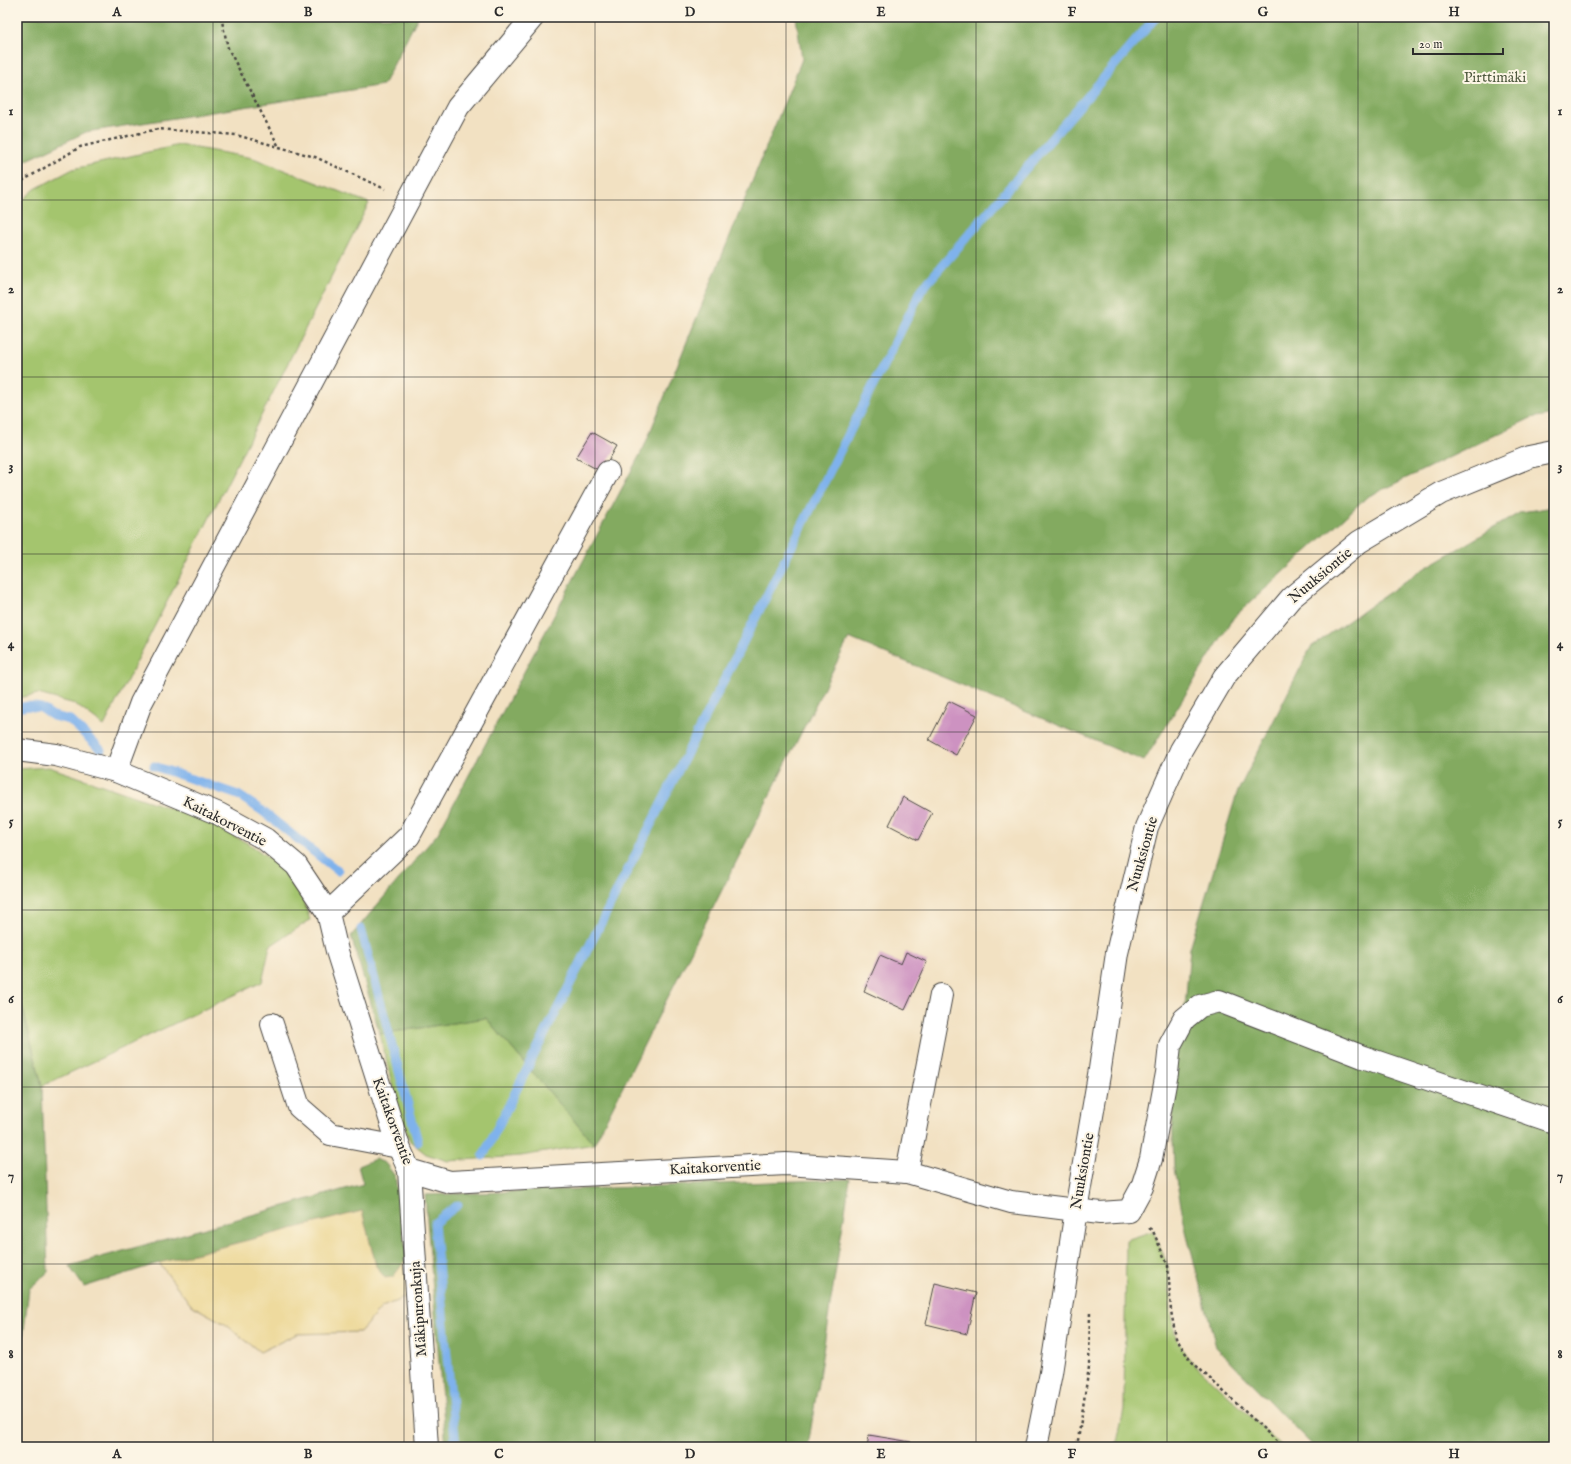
<svg xmlns="http://www.w3.org/2000/svg" width="1571" height="1464" font-family="'IM FELL English',serif">
<style>
.green{fill:#a4c56e;stroke:#68784c}
.forest{fill:#83aa61;stroke:#576a46}
.sand{fill:#eeda9e;stroke:#8c8264}
.lines{fill:none;stroke-linecap:round;stroke-linejoin:round}
.stream{stroke:#7fb2ec;stroke-width:9}
.building{fill:#cd92c1}
.minor-casing{stroke:#494642;stroke-width:24}
.path{stroke:#494642;stroke-width:2.5;stroke-dasharray:3 3;stroke-linecap:butt}
.minor{stroke:#fff;stroke-width:22}
.grid{fill:none;stroke:#2b2b2b;stroke-width:1;stroke-opacity:0.55}
.labels{text-anchor:middle;stroke-width:4;stroke-linejoin:round;paint-order:stroke}
.park-label{font-size:15px;fill:#4f593f;stroke:#fcf5e5}
.street-label{font-size:15px;fill:#2b2b2b;stroke:#fcf5e5}
.neatline{fill:none;stroke:#2b2b2b;stroke-width:1.5}
.grid-label{font-size:13px;text-anchor:middle;font-weight:bold;fill:#2b2b2b}
</style>
<rect width="100%" height="100%" fill="#fcf5e5"/>
<filter id="ink" filterUnits="userSpaceOnUse"><feTurbulence type="fractalNoise" baseFrequency=".025" numOctaves="2"/><feDisplacementMap in="SourceGraphic" scale="8" xChannelSelector="R" yChannelSelector="G"/><feConvolveMatrix kernelMatrix="1 2 1 2 8 2 1 2 1" color-interpolation-filters="sRGB"/></filter>
<filter id="wash" filterUnits="userSpaceOnUse"><feTurbulence type="fractalNoise" baseFrequency=".012" numOctaves="4" result="noise"/><feDisplacementMap in="SourceGraphic" scale="16" xChannelSelector="R" yChannelSelector="G"/><feGaussianBlur stdDeviation="0.9" result="paint"/><feColorMatrix in="noise" values="0 0 0 0 0 0 0 0 0 0 0 0 0 0 0 0 0 1.4 0 .05"/><feComposite in="paint" operator="in"/></filter>
<g filter="url(#wash)">
<rect width="100%" height="100%" fill="#f2e1c2"/>
<!-- green -->
<g class="green">
<path d="M179,145L253,158L369,203L104,726L75,704L38,694L17,698V205L35,189L73,169Z"/>
<path d="M49,767L199,818L251,845L281,867L300,890L310,920L270,946L262,982L42,1086L20,997L17,994V769Z"/>
<path d="M486,1018L594,1144L521,1156L448,1161L426,1154L410,1141L399,1113L380,1034Z"/>
<path d="M1153,1231L1168,1266L1171,1311L1176,1338L1190,1360L1283,1447H1116L1124,1410L1126,1240Z"/>
</g>
<!-- forest -->
<g class="forest">
<path d="M17,17H418L383,85L86,132L17,165Z"/>
<path d="M796,17H1554V414L1531,418L1367,497L1234,617L1144,761L849,638L594,1144L486,1018L380,1034L351,936L438,833L644,447L802,59Z"/>
<path d="M1554,507V1447H1314L1216,1347L1186,1231L1174,1169L1170,1045L1184,1019L1190,948L1237,793L1311,647L1420,571L1521,512Z"/>
<path d="M17,994L20,997L42,1086L48,1272L29,1289L20,1362L17,1367Z"/>
<path d="M375,1159L385,1163L395,1176L407,1258L393,1277L385,1278L376,1266L362,1211L159,1263L84,1287L69,1266L363,1184L358,1166Z"/>
<path d="M850,1179L808,1447H446L425,1195Z"/>
</g>
<!-- sand -->
<path class="sand" d="M362,1211L376,1266L385,1278L393,1277L407,1258L409,1296L382,1307L360,1332L297,1334L260,1352L225,1324L191,1305L159,1263Z"/>
<g class="lines">
<!-- stream -->
<g class="stream">
<path d="M17,708L28,706L41,708L53,716L70,720L101,750"/>
<path d="M154,766L238,795L261,810L338,871"/>
<path d="M361,929L418,1142"/>
<path d="M483,1156L922,289L1156,17"/>
<path d="M456,1447L434,1223L458,1205"/>
</g>
</g>
<g id="blocks">
<!-- building -->
<g class="building">
<path d="M592,432L617,446L602,472L576,458Z"/>
<path d="M949,701L977,715L956,755L929,740Z"/>
<path d="M903,797L932,813L918,840L889,825Z"/>
<path d="M906,952L927,962L905,1010L864,991L880,955L901,964Z"/>
<path d="M935,1283L976,1293L967,1334L926,1324Z"/>
<path d="M869,1435L911,1442V1447H867Z"/>
</g>
</g>
</g>
<g filter="url(#ink)">
<use href="#blocks" fill-opacity="0" stroke="#494642" stroke-width="1"/>
<g class="lines">
<defs>
<g id="minor">
<path d="M17,750L56,755L116,771L219,814L265,839L296,865L328,913L337,951L399,1147L409,1170L450,1182L786,1164L907,1172L1011,1202L1100,1213L1129,1211L1142,1187L1151,1159L1167,1073L1170,1045L1184,1019L1200,1006L1219,1001L1363,1057L1554,1122"/>
<path d="M116,771L141,703L458,107L533,17"/>
<path d="M328,913L409,836L608,472"/>
<path d="M272,1024L299,1107L330,1134L399,1147"/>
<path d="M409,1170L427,1447"/>
<path d="M907,1172L941,995"/>
<path d="M1036,1447L1051,1373L1076,1210L1100,1069L1117,953L1147,827L1181,750L1224,677L1291,598L1359,542L1441,493L1529,457L1554,452"/>
</g>
</defs>
<!-- minor casing -->
<use href="#minor" class="minor-casing"/>
<!-- path -->
<g class="path">
<path d="M221,17L228,48L279,147"/>
<path d="M17,184L80,147L158,129L236,135L315,157L385,189"/>
<path d="M1149,1228L1153,1231L1168,1266L1171,1311L1176,1338L1190,1360L1283,1447"/>
<path d="M1077,1447L1089,1367L1090,1311"/>
</g>
<!-- minor -->
<use href="#minor" class="minor"/>
</g>
</g>
<!-- grid -->
<path class="grid" d="M213,17V1447M404,17V1447M595,17V1447M786,17V1447M976,17V1447M1167,17V1447M1358,17V1447M17,200H1554M17,377H1554M17,554H1554M17,732H1554M17,910H1554M17,1087H1554M17,1264H1554"/>
<g class="labels">
<!-- park labels -->
<g class="park-label">
<text x="1495" y="82">Pirttimäki</text>
</g>
<!-- street labels -->
<g class="street-label">
<text transform="translate(1320 575) rotate(-40)" y="5">Nuuksiontie</text>
<text transform="translate(225 821) rotate(27)" y="5">Kaitakorventie</text>
<text transform="translate(1142 854) rotate(-74)" y="5">Nuuksiontie</text>
<text transform="translate(393 1121) rotate(70)" y="5">Kaitakorventie</text>
<text transform="translate(715 1167) rotate(-3)" y="5">Kaitakorventie</text>
<text transform="translate(1082 1171) rotate(-80)" y="5">Nuuksiontie</text>
<text transform="translate(418 1309) rotate(-94)" y="5">Mäkipuronkuja</text>
</g>
</g>
<!-- margin -->
<rect width="1571" height="1464" fill="none" stroke="#fcf5e5" stroke-width="44"/>
<!-- scale -->
<path d="M1413 48v6h90v-6" fill="none" stroke="#2b2b2b" stroke-width="2"/>
<text x="1419" y="48" font-size="12" fill="#2b2b2b" stroke="#fcf5e5" stroke-width="3" paint-order="stroke">20 m</text>
<rect x="22" y="22" width="1527" height="1420" class="neatline"/>
<g class="grid-label">
<text x="117" y="16">A</text>
<text x="308" y="16">B</text>
<text x="499" y="16">C</text>
<text x="690" y="16">D</text>
<text x="881" y="16">E</text>
<text x="1072" y="16">F</text>
<text x="1263" y="16">G</text>
<text x="1454" y="16">H</text>
<text x="11" y="115">1</text>
<text x="1560" y="115">1</text>
<text x="11" y="293">2</text>
<text x="1560" y="293">2</text>
<text x="11" y="470">3</text>
<text x="1560" y="470">3</text>
<text x="11" y="648">4</text>
<text x="1560" y="648">4</text>
<text x="11" y="825">5</text>
<text x="1560" y="825">5</text>
<text x="11" y="1003">6</text>
<text x="1560" y="1003">6</text>
<text x="11" y="1180">7</text>
<text x="1560" y="1180">7</text>
<text x="11" y="1358">8</text>
<text x="1560" y="1358">8</text>
<text x="117" y="1458">A</text>
<text x="308" y="1458">B</text>
<text x="499" y="1458">C</text>
<text x="690" y="1458">D</text>
<text x="881" y="1458">E</text>
<text x="1072" y="1458">F</text>
<text x="1263" y="1458">G</text>
<text x="1454" y="1458">H</text>
</g>
</svg>
